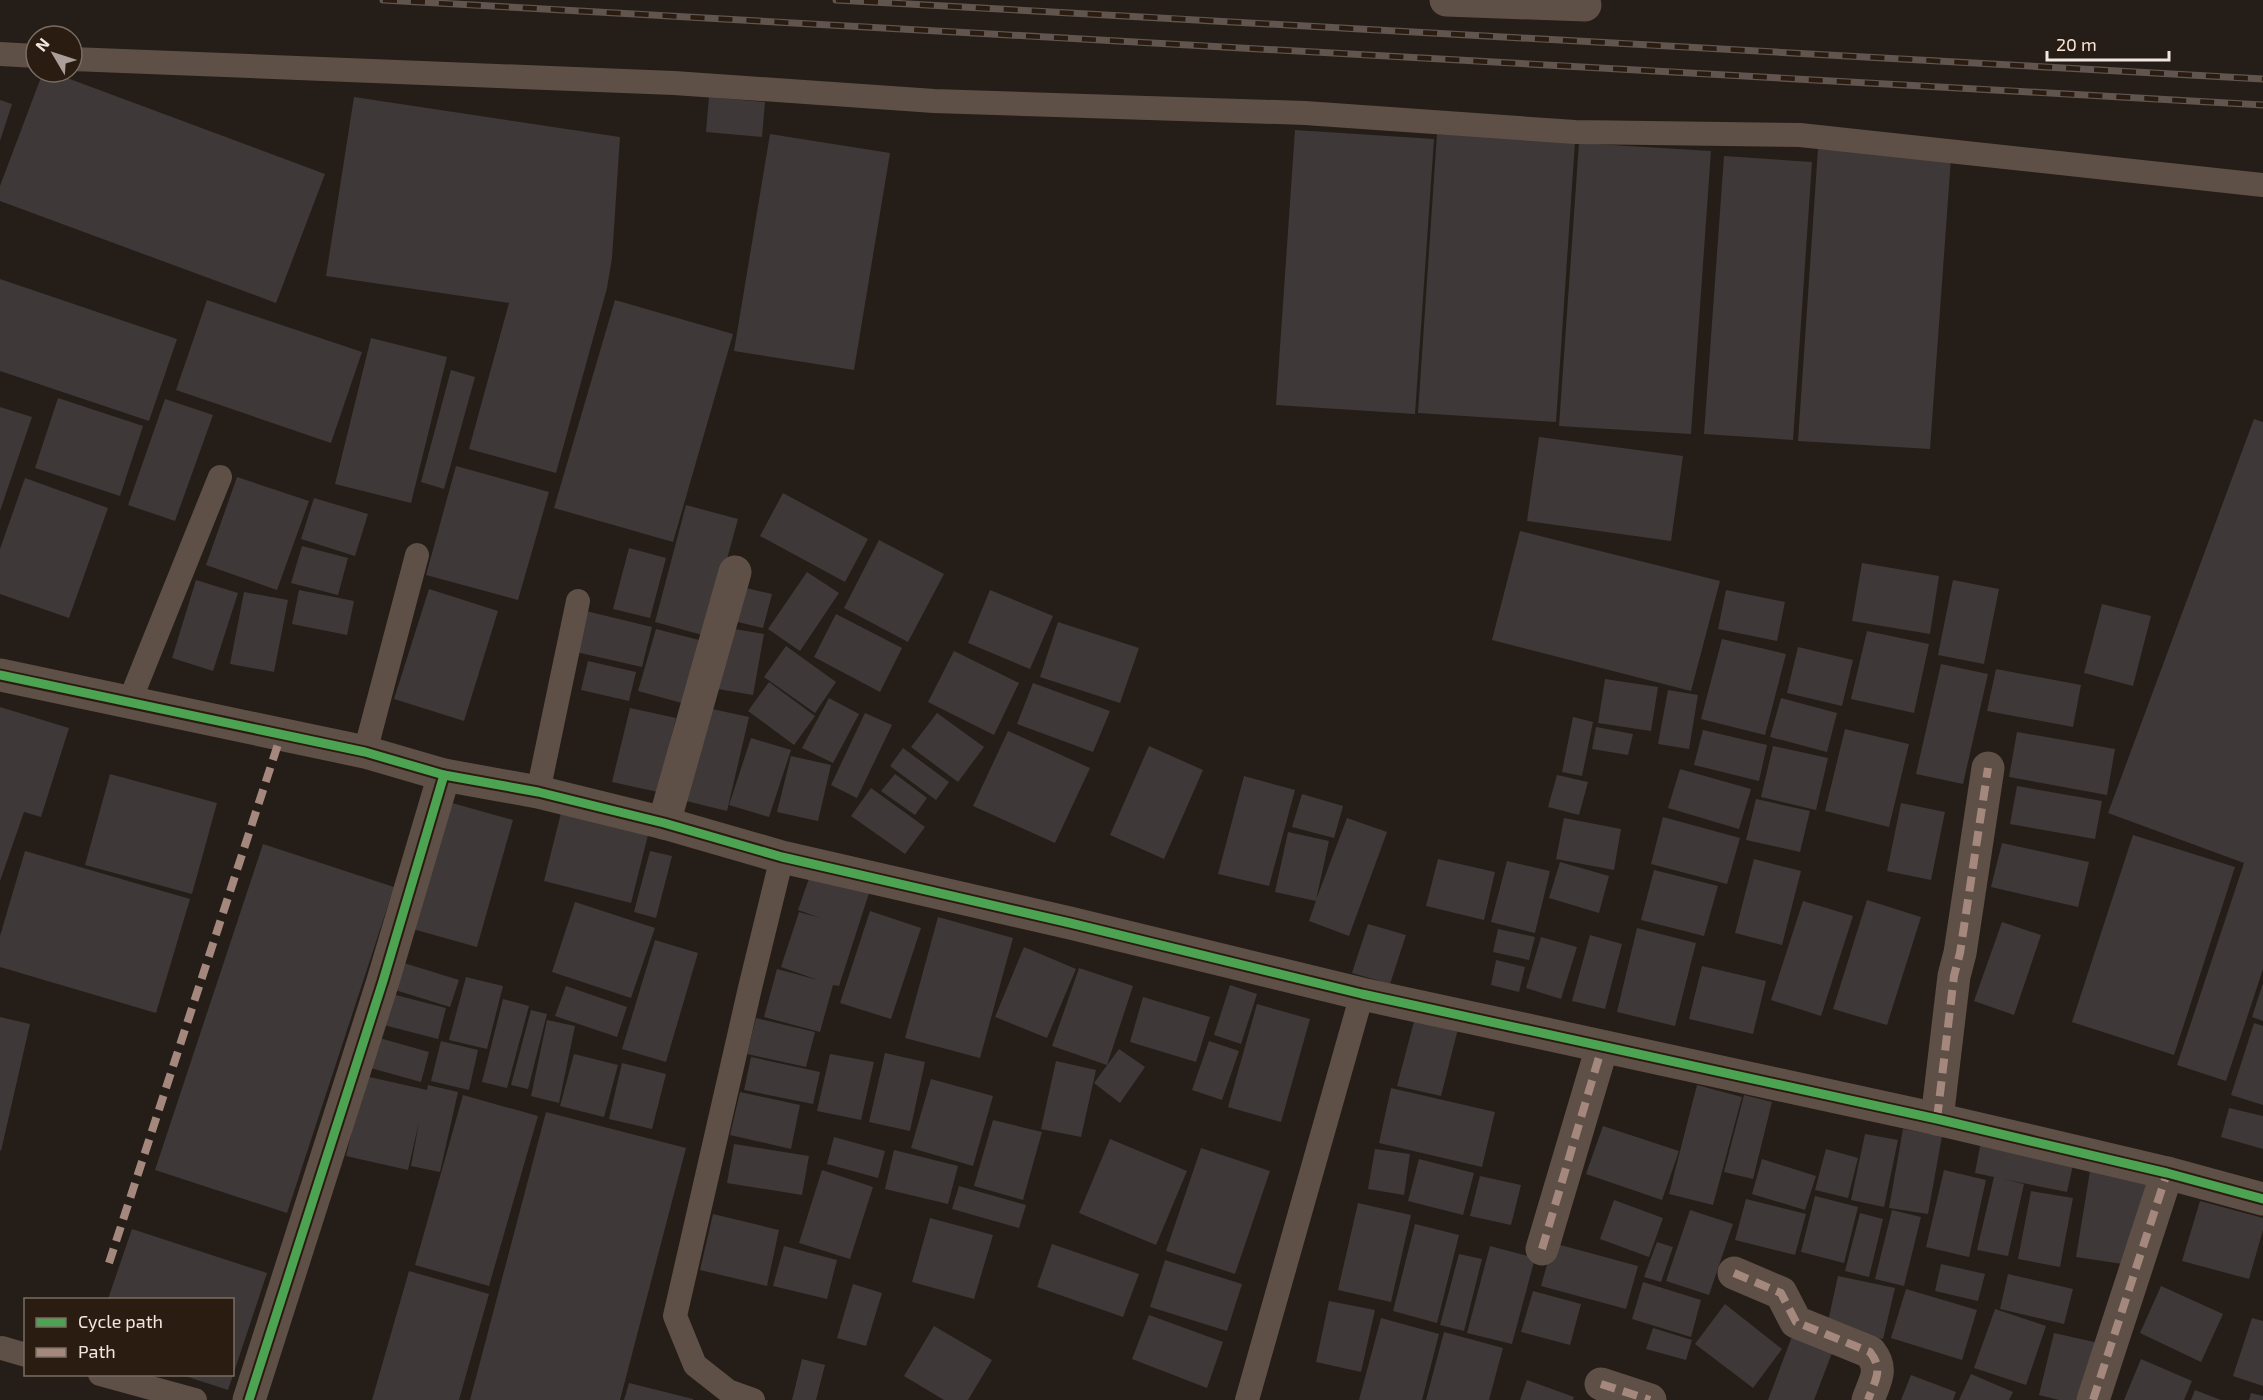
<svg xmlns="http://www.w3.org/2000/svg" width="2263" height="1400" font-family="'Exo 2',sans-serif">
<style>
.building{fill:#3e3838}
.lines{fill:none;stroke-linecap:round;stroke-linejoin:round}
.service{stroke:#5e4f47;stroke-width:24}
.minor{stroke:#5e4f47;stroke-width:33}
.rail-casing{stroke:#60554f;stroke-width:7}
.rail{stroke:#2b1c11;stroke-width:4.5;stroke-dasharray:14;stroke-linecap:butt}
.quiet{stroke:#a5887d;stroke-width:8;stroke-dasharray:15 8;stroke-linecap:butt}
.cycleway-casing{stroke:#2b1c11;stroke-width:13}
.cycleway{stroke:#4ca352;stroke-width:9}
</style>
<rect width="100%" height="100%" fill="#251d17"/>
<!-- building -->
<g class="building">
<path d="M43,72H51L325,174L276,303L0,201V186Z"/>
<path d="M354,97L620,137L612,258L607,288L556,473L469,449L509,303L326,276Z"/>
<path d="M709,97L765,102L762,137L706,132Z"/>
<path d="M0,100L12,104L0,141Z"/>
<path d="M1295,130L1434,139L1415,414L1276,405Z"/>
<path d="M770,134L890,153L854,370L734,351Z"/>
<path d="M1437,134L1575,142L1556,422L1418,413Z"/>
<path d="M1579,143L1711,151L1691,434L1559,426Z"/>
<path d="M1818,149L1951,158L1930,449L1798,441Z"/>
<path d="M1724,156L1812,162L1793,440L1704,434Z"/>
<path d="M0,279L177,339L149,421L0,371Z"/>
<path d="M207,300L362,352L331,443L176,390Z"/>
<path d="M615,300L733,334L673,542L554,508Z"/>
<path d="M371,338L447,357L411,503L335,484Z"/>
<path d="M451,370L475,377L444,489L421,482Z"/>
<path d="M58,398L143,426L120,496L35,468Z"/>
<path d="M165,399L213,415L175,521L128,505Z"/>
<path d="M0,407L32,417L0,511Z"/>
<path d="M2254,419L2263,422V969L2226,1081L2177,1065L2244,863L2108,813Z"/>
<path d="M1539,437L1683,456L1671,541L1527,521Z"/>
<path d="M456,466L549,492L518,600L426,575Z"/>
<path d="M237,477L309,501L277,590L206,565Z"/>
<path d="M25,478L108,508L69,618L0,594V549Z"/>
<path d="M783,493L868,539L845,582L760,536Z"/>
<path d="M314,498L368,514L355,556L301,539Z"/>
<path d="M686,505L738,519L706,636L655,622Z"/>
<path d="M1520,531L1720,581L1691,691L1492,640Z"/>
<path d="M879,540L944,574L908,642L844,608Z"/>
<path d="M302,546L348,558L338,595L291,583Z"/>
<path d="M629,548L666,558L650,618L613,609Z"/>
<path d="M1862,563L1939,576L1930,634L1852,621Z"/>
<path d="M807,572L839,593L800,651L768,629Z"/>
<path d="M196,580L238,593L213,671L172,658Z"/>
<path d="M1953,580L1999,589L1984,664L1938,655Z"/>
<path d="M733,585L772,594L763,628L725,619Z"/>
<path d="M429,589L498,611L464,721L394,699Z"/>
<path d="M299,590L354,601L347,635L292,624Z"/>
<path d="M990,590L1053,616L1030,669L968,643Z"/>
<path d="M1726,590L1785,602L1777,641L1718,629Z"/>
<path d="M244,592L288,600L274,672L230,664Z"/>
<path d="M2102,604L2151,616L2133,686L2084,673Z"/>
<path d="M586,611L652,627L642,667L576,652Z"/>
<path d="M836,614L902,648L880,692L814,657Z"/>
<path d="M1058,622L1139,648L1120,703L1040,677Z"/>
<path d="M723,627L764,634L753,695L712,688Z"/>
<path d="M656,629L707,642L689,705L638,691Z"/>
<path d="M1867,631L1929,644L1914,713L1851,699Z"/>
<path d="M1722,639L1786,654L1765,735L1701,719Z"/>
<path d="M786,646L836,682L815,713L764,677Z"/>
<path d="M1798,647L1853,660L1842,706L1787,693Z"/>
<path d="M954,651L1019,683L994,735L928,702Z"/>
<path d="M588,661L636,672L629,701L581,690Z"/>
<path d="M1941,664L1988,674L1963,784L1916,774Z"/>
<path d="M1996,669L2081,685L2073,727L1987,711Z"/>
<path d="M1605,679L1658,687L1651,731L1598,723Z"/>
<path d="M769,682L815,716L794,745L748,711Z"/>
<path d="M1033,683L1110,711L1093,752L1017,724Z"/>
<path d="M1668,690L1698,695L1689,749L1658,744Z"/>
<path d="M829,698L859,714L833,763L802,748Z"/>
<path d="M1781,698L1837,713L1827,752L1770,737Z"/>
<path d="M0,707L69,728L41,817L24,812L0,881Z"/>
<path d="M703,707L749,717L727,811L682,800Z"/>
<path d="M630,708L676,718L658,792L612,782Z"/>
<path d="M865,713L892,725L857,798L831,785Z"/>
<path d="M937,713L984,747L958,782L911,747Z"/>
<path d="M1573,717L1593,722L1582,776L1562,772Z"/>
<path d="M1596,727L1633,734L1628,755L1592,749Z"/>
<path d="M1845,729L1909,744L1889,827L1825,811Z"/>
<path d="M1703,730L1767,745L1759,781L1694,765Z"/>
<path d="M1008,731L1090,768L1055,843L973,806Z"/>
<path d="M2017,732L2115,749L2107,795L2009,777Z"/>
<path d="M751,738L791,750L769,817L729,805Z"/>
<path d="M1149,746L1203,770L1164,859L1110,835Z"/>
<path d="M1773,746L1828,758L1816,810L1761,797Z"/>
<path d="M903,748L949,782L936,800L890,766Z"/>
<path d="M791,756L831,765L818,821L777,812Z"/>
<path d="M1680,769L1751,789L1739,829L1668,808Z"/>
<path d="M110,774L217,803L192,894L85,865Z"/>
<path d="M895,774L927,798L915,815L881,791Z"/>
<path d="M1557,775L1588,782L1579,815L1548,807Z"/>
<path d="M1244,776L1295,790L1269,886L1218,874Z"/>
<path d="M2017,786L2102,801L2095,839L2010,824Z"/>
<path d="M871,788L925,827L905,854L851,816Z"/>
<path d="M1302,794L1343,806L1334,838L1292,827Z"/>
<path d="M1756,799L1810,811L1800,852L1746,840Z"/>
<path d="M445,801L513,820L477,947L409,928Z"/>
<path d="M1901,803L1945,812L1931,880L1887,871Z"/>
<path d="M563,805L650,827L631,903L544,881Z"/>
<path d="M1663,817L1740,838L1727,884L1651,864Z"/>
<path d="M1347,818L1387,832L1349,936L1309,921L1316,901L1275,892L1288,832L1329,841L1316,900Z"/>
<path d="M1564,818L1621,829L1614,870L1556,859Z"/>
<path d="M2133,835L2235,867L2174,1055L2072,1022Z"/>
<path d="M2002,843L2089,862L2078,907L1991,887Z"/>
<path d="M263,844L394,887L287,1213L155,1170Z"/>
<path d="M25,851L190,899L156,1013L0,967V936Z"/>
<path d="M650,851L672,856L656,918L634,912Z"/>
<path d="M1438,859L1495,872L1484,920L1426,906Z"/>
<path d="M1754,859L1801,871L1782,945L1735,933Z"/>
<path d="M1507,861L1550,871L1535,933L1491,922Z"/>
<path d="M1560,862L1609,876L1599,913L1549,898Z"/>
<path d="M813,867L871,887L839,986L833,985L820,1032L764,1017L777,969L818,980L781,967L799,912L820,918L798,910Z"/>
<path d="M1654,870L1718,886L1704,936L1641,920Z"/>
<path d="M1867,900L1921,917L1887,1025L1833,1009Z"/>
<path d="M1803,901L1853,916L1821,1016L1771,1000Z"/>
<path d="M575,902L655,928L631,998L552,972Z"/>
<path d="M870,911L921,928L891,1019L840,1003Z"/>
<path d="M938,917L1013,938L980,1058L905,1038Z"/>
<path d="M2002,922L2041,935L2014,1015L1974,1001Z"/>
<path d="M1368,924L1406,935L1390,984L1352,973Z"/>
<path d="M1637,928L1696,943L1675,1026L1617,1012Z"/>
<path d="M1498,929L1535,937L1529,960L1493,952Z"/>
<path d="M1590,935L1622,944L1605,1009L1572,1001Z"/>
<path d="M1541,937L1577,947L1561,999L1526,988Z"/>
<path d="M655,940L698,953L666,1062L622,1049Z"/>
<path d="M1024,947L1076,969L1047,1038L995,1017Z"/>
<path d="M1496,960L1525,967L1519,992L1491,985Z"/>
<path d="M404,963L459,980L450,1007L395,990Z"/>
<path d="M1702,966L1766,981L1753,1034L1689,1019Z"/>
<path d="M1079,968L1133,986L1107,1065L1052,1046Z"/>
<path d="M466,977L503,986L487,1049L449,1040Z"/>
<path d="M2263,983V1021L2252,1017Z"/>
<path d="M1230,985L1257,994L1241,1044L1214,1035Z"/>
<path d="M566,986L627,1007L617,1037L555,1016Z"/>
<path d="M384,992L446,1008L438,1039L376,1023Z"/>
<path d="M1143,997L1210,1017L1196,1062L1130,1042Z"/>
<path d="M503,999L529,1006L507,1088L482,1082Z"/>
<path d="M1257,1004L1310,1019L1281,1122L1228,1107Z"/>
<path d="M531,1010L547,1014L528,1089L511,1085Z"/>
<path d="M1417,1010L1460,1021L1441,1096L1397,1086Z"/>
<path d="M0,1017L30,1024L1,1151L0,1150Z"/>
<path d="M756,1018L815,1032L806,1067L747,1054Z"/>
<path d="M547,1020L575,1026L559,1103L531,1096Z"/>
<path d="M2254,1023L2263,1026V1105L2231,1095Z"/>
<path d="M376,1037L429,1052L421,1082L367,1067Z"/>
<path d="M441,1041L478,1050L469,1090L431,1081Z"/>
<path d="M1209,1041L1239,1051L1222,1100L1192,1090Z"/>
<path d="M1119,1049L1145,1067L1120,1103L1094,1083Z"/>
<path d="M885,1053L925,1062L910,1131L869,1122Z"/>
<path d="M574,1054L618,1065L604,1117L560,1106Z"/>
<path d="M830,1054L874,1062L861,1120L817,1111Z"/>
<path d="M751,1057L820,1072L813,1104L744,1090Z"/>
<path d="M1056,1061L1096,1070L1081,1137L1041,1129Z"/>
<path d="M622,1063L666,1074L652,1129L609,1119Z"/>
<path d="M365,1076L427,1090L428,1085L458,1092L440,1172L411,1166L419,1122L408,1170L346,1156Z"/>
<path d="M931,1079L993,1096L973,1166L911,1148Z"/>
<path d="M1697,1085L1742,1097L1713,1205L1669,1194Z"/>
<path d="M1391,1088L1495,1112L1482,1167L1379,1143Z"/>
<path d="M740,1092L800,1105L791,1149L730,1135Z"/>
<path d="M463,1095L538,1116L489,1286L415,1265Z"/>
<path d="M1744,1095L1772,1102L1753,1179L1724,1172Z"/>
<path d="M2229,1108L2263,1116V1149L2221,1137Z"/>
<path d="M546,1112L686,1148L620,1400H470Z"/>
<path d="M993,1120L1042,1132L1023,1200L974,1186Z"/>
<path d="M1603,1126L1679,1151L1662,1200L1586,1174Z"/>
<path d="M1903,1129L1942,1136L1928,1214L1889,1208Z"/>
<path d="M1865,1134L1898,1140L1884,1207L1851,1200Z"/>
<path d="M1982,1136L2075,1156L2067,1192L2003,1179L2024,1184L2008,1256L1977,1250L1994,1177L1975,1173Z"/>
<path d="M834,1137L885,1151L878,1178L827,1164Z"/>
<path d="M1110,1139L1187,1171L1156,1245L1079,1213Z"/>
<path d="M734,1144L809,1156L802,1195L727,1183Z"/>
<path d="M1201,1148L1270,1171L1235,1274L1166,1251Z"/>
<path d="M1375,1149L1410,1154L1404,1195L1368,1189Z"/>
<path d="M1826,1149L1858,1158L1848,1198L1815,1190Z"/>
<path d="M894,1150L958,1166L948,1204L885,1189Z"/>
<path d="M1419,1159L1474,1173L1463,1215L1408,1201Z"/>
<path d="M1762,1159L1816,1176L1805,1210L1752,1194Z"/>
<path d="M822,1170L873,1187L850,1259L799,1243Z"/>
<path d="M1944,1170L1986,1180L1969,1257L1926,1247Z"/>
<path d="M2090,1171L2149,1180L2136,1266L2076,1257Z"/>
<path d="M1480,1176L1521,1185L1511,1225L1470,1216Z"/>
<path d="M959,1186L1026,1205L1019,1228L952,1209Z"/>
<path d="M2031,1191L2073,1198L2060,1267L2018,1259Z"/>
<path d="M1815,1196L1858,1207L1844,1263L1801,1252Z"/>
<path d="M1746,1199L1806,1214L1795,1255L1735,1240Z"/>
<path d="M1614,1200L1663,1218L1649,1257L1600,1239Z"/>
<path d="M2200,1201L2263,1218V1230L2249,1279L2182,1261Z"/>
<path d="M1358,1203L1411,1215L1391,1302L1338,1290Z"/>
<path d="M1690,1210L1733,1224L1709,1295L1666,1281Z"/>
<path d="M1892,1210L1921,1217L1904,1286L1875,1279Z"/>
<path d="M1860,1213L1883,1219L1869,1277L1845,1271Z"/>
<path d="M713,1214L779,1230L767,1286L700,1270Z"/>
<path d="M930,1218L993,1235L974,1299L912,1282Z"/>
<path d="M1415,1224L1459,1235L1437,1323L1393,1311Z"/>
<path d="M132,1229L267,1273L228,1390L182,1375L232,1374V1299H108Z"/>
<path d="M1657,1242L1673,1247L1661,1282L1644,1277Z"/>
<path d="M1553,1243L1638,1266L1626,1309L1541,1286Z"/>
<path d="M1052,1244L1139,1274L1123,1317L1037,1287Z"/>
<path d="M784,1246L837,1260L827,1299L773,1286Z"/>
<path d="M1490,1246L1535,1258L1512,1344L1467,1333Z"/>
<path d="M1459,1254L1482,1259L1464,1331L1440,1325Z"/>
<path d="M1165,1260L1242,1284L1227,1331L1150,1307Z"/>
<path d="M1941,1264L1985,1274L1978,1301L1935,1291Z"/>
<path d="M409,1271L489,1294L459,1400H372Z"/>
<path d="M2008,1274L2073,1289L2064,1324L2000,1309Z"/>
<path d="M1838,1276L1895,1288L1883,1339L1827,1326Z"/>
<path d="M1643,1282L1701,1300L1691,1337L1632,1319Z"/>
<path d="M853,1284L882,1293L866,1346L837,1338Z"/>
<path d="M2161,1286L2223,1314L2201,1362L2140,1333Z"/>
<path d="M1906,1289L1977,1310L1962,1360L1891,1338Z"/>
<path d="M1533,1291L1581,1304L1570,1345L1521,1332Z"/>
<path d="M1329,1301L1375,1310L1361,1372L1316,1362Z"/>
<path d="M1725,1304L1782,1349L1753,1388L1695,1344Z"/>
<path d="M1995,1309L2046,1326L2026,1385L1974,1368Z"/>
<path d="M1149,1315L1223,1342L1207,1388L1132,1359Z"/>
<path d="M1381,1318L1439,1334L1422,1400H1359Z"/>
<path d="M2252,1318L2263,1321V1386L2233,1376Z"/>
<path d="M934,1326L992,1360L968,1400H944L904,1376Z"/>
<path d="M1653,1328L1692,1340L1686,1360L1646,1349Z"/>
<path d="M1794,1331L1835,1345L1814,1400H1768Z"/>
<path d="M1444,1332L1503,1348L1489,1400H1426Z"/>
<path d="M2054,1333L2103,1344L2089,1400H2059L2039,1395Z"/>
<path d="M802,1359L825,1365L816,1400H792Z"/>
<path d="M2141,1359L2192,1381L2184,1400H2124Z"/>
<path d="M1971,1374L2013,1392L2009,1400H1959Z"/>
<path d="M1911,1375L1956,1392L1953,1400H1901Z"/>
<path d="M1527,1380L1574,1397L1573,1400H1520Z"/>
<path d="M629,1383L693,1399V1400H624Z"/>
<path d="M2195,1390L2221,1400H2191Z"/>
<path d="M2251,1393L2263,1396V1400H2249Z"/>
</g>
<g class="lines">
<!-- service -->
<g class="service">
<path d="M0,54L36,56"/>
<path d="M72,59L674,83L934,101L1305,113L1575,132L1800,135L2263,185"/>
<path d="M129,703L220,477"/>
<path d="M365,752L417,555"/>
<path d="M538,792L578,601"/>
<path d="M2,1348L26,1355"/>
<path d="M100,1374L195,1400"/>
<path d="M753,1400L728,1391L695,1365L675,1316L750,988L782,857"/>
<path d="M1247,1400L1362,994"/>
</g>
<!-- minor -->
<g class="minor">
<path d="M1446,0L1585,5"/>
<path d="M0,675L365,752L444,775L538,792L664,823L782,857L1070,923L1362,994L1937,1119L2167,1173L2263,1199"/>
<path d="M664,823L735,572"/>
<path d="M1937,1119L1954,976L1960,953L1988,768"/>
<path d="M1542,1249L1602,1047"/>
<path d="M1734,1273L1781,1293L1796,1322L1870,1352C1884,1370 1875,1380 1868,1400"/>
<path d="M1601,1384L1650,1400"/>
<path d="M249,1400L383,981L444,775"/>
<path d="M2093,1400L2167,1173"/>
</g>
<defs>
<g id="rail">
<path d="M383,0L2263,105"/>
<path d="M836,0L2263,79"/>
</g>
</defs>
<!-- rail casing -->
<use href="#rail" class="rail-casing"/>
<!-- rail -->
<use href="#rail" class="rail"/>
<!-- quiet -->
<g class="quiet">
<path d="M1937,1119L1954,976L1960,953L1988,768"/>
<path d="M1542,1249L1602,1047"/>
<path d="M109,1263L281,735"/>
<path d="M1734,1273L1781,1293L1796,1322L1870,1352C1884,1370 1875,1380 1868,1400"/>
<path d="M1601,1384L1650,1400"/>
<path d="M2093,1400L2167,1173"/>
</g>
<defs>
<g id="cycleway">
<path d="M0,675L365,752L444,775L538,792L664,823L782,857L1070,923L1362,994L1937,1119L2167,1173L2263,1199"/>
<path d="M249,1400L383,981L444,775"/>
</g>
</defs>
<!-- cycleway casing -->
<use href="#cycleway" class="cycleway-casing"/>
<!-- cycleway -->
<use href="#cycleway" class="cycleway"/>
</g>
<!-- legend -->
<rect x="24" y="1298" width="210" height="78" fill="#2b1c11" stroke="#7a6d63" stroke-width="1.5"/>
<rect x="36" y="1318" width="30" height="9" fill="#4ca352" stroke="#7a6d63" stroke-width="1.5"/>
<text x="78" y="1328" font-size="18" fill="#f1e6df">Cycle path</text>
<rect x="36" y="1348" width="30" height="9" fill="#a5887d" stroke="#7a6d63" stroke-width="1.5"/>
<text x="78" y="1358" font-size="18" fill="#f1e6df">Path</text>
<!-- north arrow -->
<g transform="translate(54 54) rotate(309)"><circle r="28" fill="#2b1c11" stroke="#7a6d63" stroke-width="1.5"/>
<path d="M0-4.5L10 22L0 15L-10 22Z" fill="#aaa099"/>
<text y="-9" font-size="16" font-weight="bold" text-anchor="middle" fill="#f1e6df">N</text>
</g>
<!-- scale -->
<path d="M2047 51v9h122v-9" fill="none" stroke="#f1e6df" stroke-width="3"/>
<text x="2056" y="51" font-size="18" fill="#f1e6df" stroke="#2b1c11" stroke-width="4.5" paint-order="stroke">20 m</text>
</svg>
